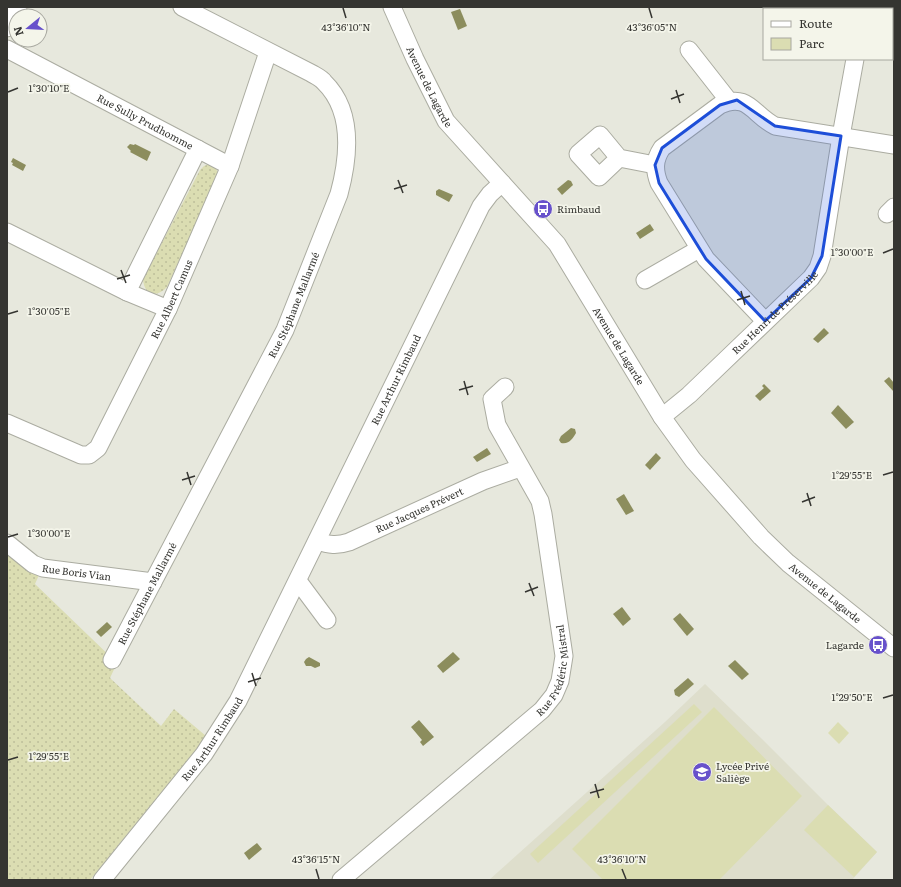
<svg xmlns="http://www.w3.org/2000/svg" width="901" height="887" font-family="Literata,serif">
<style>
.built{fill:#dedecc}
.grass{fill:url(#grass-dots)}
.park{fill:#dbddb2}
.water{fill:#8c8d5d}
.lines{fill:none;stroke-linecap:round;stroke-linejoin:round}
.minor-casing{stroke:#abaca1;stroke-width:19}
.minor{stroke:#fff;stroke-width:17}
.marked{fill:#1d4ed8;fill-opacity:0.2;stroke:#1d4ed8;stroke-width:3;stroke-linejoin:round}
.ticks{fill:none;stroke:#353531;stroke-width:1.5}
.labels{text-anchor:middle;stroke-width:3.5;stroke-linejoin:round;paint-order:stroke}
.street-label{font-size:10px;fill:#353531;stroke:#f4f5ea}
.poi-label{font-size:10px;fill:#353531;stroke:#f4f5ea;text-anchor:start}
.ticks-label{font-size:10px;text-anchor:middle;fill:#353531;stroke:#f4f5ea;stroke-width:3.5;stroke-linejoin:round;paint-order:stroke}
</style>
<defs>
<pattern id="grass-dots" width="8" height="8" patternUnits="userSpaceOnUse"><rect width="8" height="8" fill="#dbddb2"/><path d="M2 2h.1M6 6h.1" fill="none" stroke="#bdbe9a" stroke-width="1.8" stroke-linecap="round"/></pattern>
</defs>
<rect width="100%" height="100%" fill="#e7e8dd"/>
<!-- built -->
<path class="built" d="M705,684L762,739L828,805L877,852L852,880H489L665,722Z"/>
<!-- grass -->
<g class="grass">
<path d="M209,164C215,166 217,169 218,175L167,287C157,298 144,296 143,279L200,170L204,166Z"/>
<path d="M7,554L30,572L39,575L35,584L117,663L110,678L161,726L174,709L206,736L198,747L90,880H7Z"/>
</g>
<!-- park -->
<g class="park">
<path d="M694,704L702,712L538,863L530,854Z"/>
<path d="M714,707L802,796L719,880H603L572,849Z"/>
<path d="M838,722L849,733L839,744L828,733Z"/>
<path d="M828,805L877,852L854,877L804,830Z"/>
</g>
<!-- water -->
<g class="water">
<path d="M460,9L467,26L458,30L451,12Z"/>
<path d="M130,144L134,145L135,144L151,152L147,161L130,152L131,151L127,147Z"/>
<path d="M13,158L26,165L23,171L12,165L13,163L11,162Z"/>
<path d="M568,180L571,181L573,185L562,195L557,189Z"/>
<path d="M439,189L453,195L449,202L436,195V191Z"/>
<path d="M650,224L654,230L640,239L636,233Z"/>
<path d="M824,328L829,333L818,343L813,339Z"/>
<path d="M889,377L894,383V392L884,381Z"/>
<path d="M764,384L771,391L760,401L755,396L764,388L762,386Z"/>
<path d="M838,405L854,422L846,429L831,413Z"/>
<path d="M571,428L575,429L576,433C573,438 569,445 561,443L559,440L561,436Z"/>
<path d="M487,448L491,454L477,462L473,457Z"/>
<path d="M656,453L661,458L650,470L645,465Z"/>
<path d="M624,494L634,511L626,515L616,499Z"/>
<path d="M622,607L631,619L623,626L613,614Z"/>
<path d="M680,613L694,629L687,636L673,619Z"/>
<path d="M107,622L112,627L101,637L96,632Z"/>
<path d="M453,652L460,659L443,673L437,666Z"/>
<path d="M309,657L320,663V666L315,668L311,666H306L304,662L306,659Z"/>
<path d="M735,660L749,674L742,680L728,666Z"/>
<path d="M688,678L694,684L679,697L675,695L674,690Z"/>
<path d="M419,720L434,737L423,746L420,742L422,740L411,727Z"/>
<path d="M257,843L262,849L249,860L244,853Z"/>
</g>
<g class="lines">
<defs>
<g id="minor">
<path id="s1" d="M392,7L415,59L446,121L557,244L662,417L693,460L761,537L788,563L894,648"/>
<path d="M807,7L812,9"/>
<path d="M873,9L874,7"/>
<path d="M7,28L18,7"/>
<path id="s2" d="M7,49L230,166"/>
<path d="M689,50L729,101"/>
<path d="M619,158L599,177L578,154L600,135L619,158L655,165"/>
<path d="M887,214L894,207"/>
<path d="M7,232L127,292L168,309"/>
<path d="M645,280L699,249"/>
<path d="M127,292L198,149"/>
<path d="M765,321L706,259L659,183C654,170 654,160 662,148L720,105C748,92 753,115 775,126L894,145"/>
<path id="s3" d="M662,417L689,395L811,278L818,268L822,256L841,136L855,59"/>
<path id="s4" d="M7,423L81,455H89L98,448L168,309L230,166L268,52"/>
<path id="s5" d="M317,541C329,545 337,546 349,542L483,481L520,468"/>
<path id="s6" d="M7,543L33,564L43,568L153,582"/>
<path d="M298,581L327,620"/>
<path id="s7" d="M112,660L285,330L339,194C349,157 354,111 324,82C321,78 316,76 311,73L182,7"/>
<path id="s8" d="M102,880L204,754L238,701L481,206L490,194L502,183"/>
<path id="s9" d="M341,880L542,710L554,695L560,681L564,656L543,514L540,501L497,425L492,399L505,387"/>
</g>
</defs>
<!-- minor casing -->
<use href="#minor" class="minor-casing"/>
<!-- minor -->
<use href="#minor" class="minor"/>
</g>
<!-- marked area -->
<path class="marked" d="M737,100L775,126L841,136L822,256L811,278L765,321L706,259L659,183L655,165L662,148L720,105Z"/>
<!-- ticks -->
<path class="ticks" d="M343,8L346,18M649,8L652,18M676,90L680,103M8,92L18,88M671,99L684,94M398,180L403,193M394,189L407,185M883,253L893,249M121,270L126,283M117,279L130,275M741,291L745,305M737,300L750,296M8,314L18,311M464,381L468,395M459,390L473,386M187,472L191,485M883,475L893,472M182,480L195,476M807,493L811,506M802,502L815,497M8,537L18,534M529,583L534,596M525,592L538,587M252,673L256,686M248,682L261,678M883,698L893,695M8,760L18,757M595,784L599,798M590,793L604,789M316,869L319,879M622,869L626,879"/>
<!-- icons -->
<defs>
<symbol id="bus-disc" viewBox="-11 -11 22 22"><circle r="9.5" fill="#6751cb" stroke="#f4f5ea"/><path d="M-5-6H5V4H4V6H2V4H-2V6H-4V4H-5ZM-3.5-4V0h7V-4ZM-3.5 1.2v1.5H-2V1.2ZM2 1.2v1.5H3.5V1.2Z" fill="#fff"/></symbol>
<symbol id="school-disc" viewBox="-11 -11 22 22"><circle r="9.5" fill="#6751cb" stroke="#f4f5ea"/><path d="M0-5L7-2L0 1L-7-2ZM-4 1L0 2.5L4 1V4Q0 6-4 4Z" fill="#fff"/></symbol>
</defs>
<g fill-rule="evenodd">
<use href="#bus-disc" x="532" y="198" width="22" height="22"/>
<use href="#bus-disc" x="867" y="634" width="22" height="22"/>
<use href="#school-disc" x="691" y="761" width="22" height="22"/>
</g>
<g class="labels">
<!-- street labels -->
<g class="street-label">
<text dy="4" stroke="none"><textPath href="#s1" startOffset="88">Avenue de Lagarde</textPath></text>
<text dy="4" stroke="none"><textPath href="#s2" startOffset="156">Rue Sully Prudhomme</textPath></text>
<text dy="4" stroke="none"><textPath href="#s4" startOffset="266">Rue Albert Camus</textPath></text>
<text dy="4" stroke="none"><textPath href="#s7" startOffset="399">Rue Stéphane Mallarmé</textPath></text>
<text dy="4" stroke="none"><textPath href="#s3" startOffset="154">Rue Henri de Préserville</textPath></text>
<text dy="4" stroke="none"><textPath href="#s1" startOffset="411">Avenue de Lagarde</textPath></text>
<text dy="4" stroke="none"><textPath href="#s8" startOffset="583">Rue Arthur Rimbaud</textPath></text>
<text dy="4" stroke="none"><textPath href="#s5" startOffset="110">Rue Jacques Prévert</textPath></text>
<text dy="4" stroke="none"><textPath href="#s6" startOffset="78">Rue Boris Vian</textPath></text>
<text dy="4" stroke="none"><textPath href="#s7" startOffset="75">Rue Stéphane Mallarmé</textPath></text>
<text dy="4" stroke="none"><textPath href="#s1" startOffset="735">Avenue de Lagarde</textPath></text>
<text dy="4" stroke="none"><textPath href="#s9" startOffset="306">Rue Frédéric Mistral</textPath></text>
<text dy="4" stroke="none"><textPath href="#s8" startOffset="179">Rue Arthur Rimbaud</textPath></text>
</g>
<!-- poi labels -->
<g class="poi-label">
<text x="557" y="213">Rimbaud</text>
<text x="864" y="649" text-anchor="end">Lagarde</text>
<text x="716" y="770">Lycée Privé<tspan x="716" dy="12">Saliège</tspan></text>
</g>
</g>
<g class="ticks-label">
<text x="346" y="31">43°36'10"N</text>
<text x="652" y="31">43°36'05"N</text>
<text x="49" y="92">1°30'10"E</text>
<text x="852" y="256">1°30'00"E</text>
<text x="49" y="315">1°30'05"E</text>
<text x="852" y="479">1°29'55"E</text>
<text x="49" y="537">1°30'00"E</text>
<text x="852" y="701">1°29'50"E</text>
<text x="49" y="760">1°29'55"E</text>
<text x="316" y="863">43°36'15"N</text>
<text x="622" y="863">43°36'10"N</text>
</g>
<!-- border -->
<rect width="901" height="887" fill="none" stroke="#353531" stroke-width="16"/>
<!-- legend -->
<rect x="763" y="8" width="130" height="52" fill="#f4f5ea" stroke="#a8a8a0"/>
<rect x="771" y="21" width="20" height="6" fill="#ffffff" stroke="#a8a8a0"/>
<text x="799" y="28" font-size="12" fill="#353531">Route</text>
<rect x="771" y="38" width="20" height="12" fill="#dbddb2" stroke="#a8a8a0"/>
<text x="799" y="48" font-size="12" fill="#353531">Parc</text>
<!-- north arrow -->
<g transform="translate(28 28) rotate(252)"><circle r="19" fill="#f4f5ea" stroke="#a8a8a0"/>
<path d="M0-3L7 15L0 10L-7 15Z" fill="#6751cb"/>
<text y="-6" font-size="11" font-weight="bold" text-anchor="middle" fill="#353531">N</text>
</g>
</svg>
